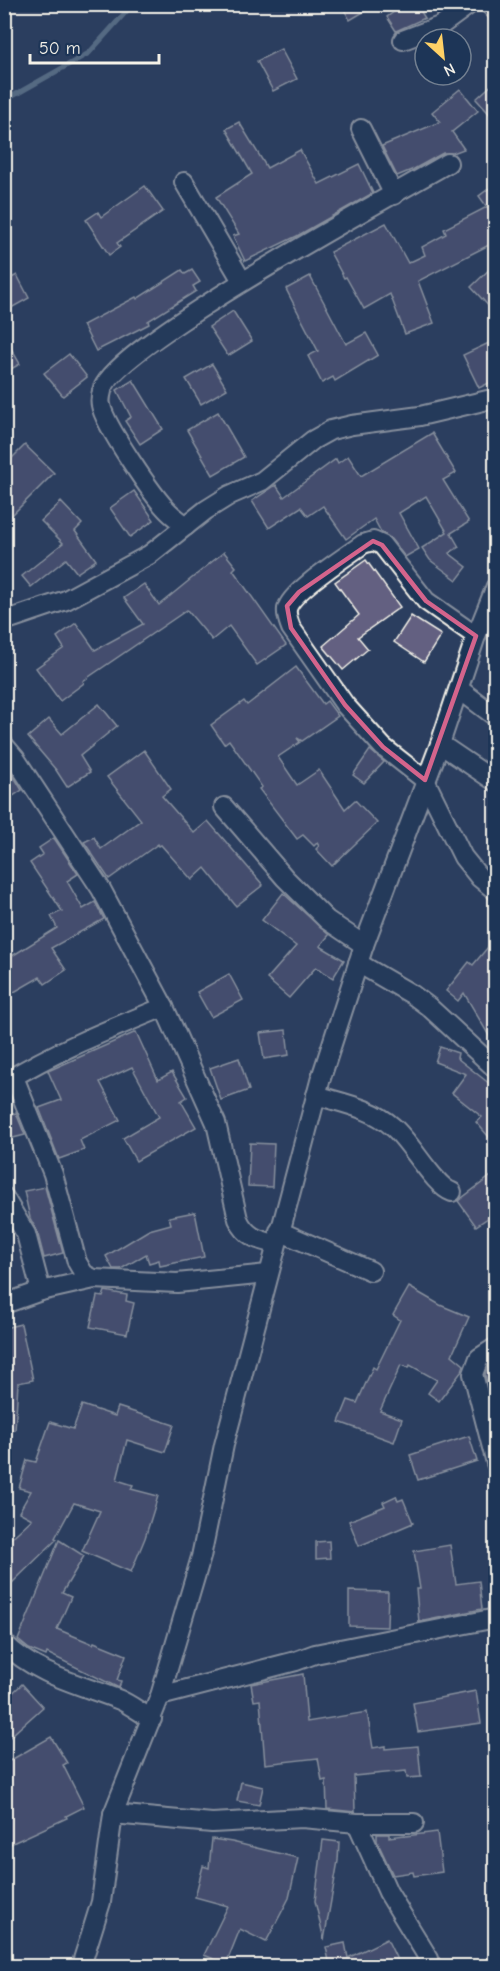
<svg xmlns="http://www.w3.org/2000/svg" width="500" height="1971" font-family="'Comic Neue',sans-serif">
<style>
.lines{fill:none;stroke-linecap:round;stroke-linejoin:round}
.stream{stroke:#879fae;stroke-width:5}
.building{fill:#636181;stroke:#f4f1e8;stroke-width:1.5}
.minor-casing{stroke:#f4f1e8;stroke-width:22}
.minor{stroke:#1d3557;stroke-width:18}
.marked{fill:none;stroke:#d4648c;stroke-width:4.5;stroke-linejoin:round}
</style>
<rect width="100%" height="100%" fill="#2b3e5f"/>
<filter id="ink" filterUnits="userSpaceOnUse"><feTurbulence type="fractalNoise" baseFrequency=".0167" numOctaves="2"/><feDisplacementMap in="SourceGraphic" scale="12" xChannelSelector="R" yChannelSelector="G"/><feConvolveMatrix kernelMatrix="1 2 1 2 8 2 1 2 1" color-interpolation-filters="sRGB"/></filter>
<g filter="url(#ink)">
<g class="lines">
<!-- stream -->
<path class="stream" d="M4,101L89,53L133,4"/>
</g>
<!-- building -->
<g class="building">
<path d="M341,4H377L350,20Z"/>
<path d="M405,4H416L425,18L396,31L387,17Z"/>
<path d="M281,49L297,79L273,91L257,61Z"/>
<path d="M495,82V120L476,99Z"/>
<path d="M460,89L478,111L452,132L464,149L453,153H443L414,169L397,176L382,146L440,122L432,112Z"/>
<path d="M239,122L267,168L300,150L319,184L359,164L373,193L297,236L245,261L233,236L239,234L216,197L252,174L226,129Z"/>
<path d="M495,184V242L418,281L434,323L405,334L390,294L364,309L346,277L344,278L330,252L386,223L408,263L425,255L422,247L446,234L444,229L487,207L479,196Z"/>
<path d="M145,186L163,211L117,243L120,247L109,255L86,220L98,212L101,217Z"/>
<path d="M495,264V313L471,287Z"/>
<path d="M182,270L185,274L192,270L200,282L193,286L196,291L148,321L149,324L96,351L83,325L136,297L137,299Z"/>
<path d="M17,275L29,298L4,312V282Z"/>
<path d="M310,276L346,344L366,333L378,355L335,381L333,377L322,383L308,356L318,351L286,289Z"/>
<path d="M233,311L252,341L228,356L209,327Z"/>
<path d="M4,336L20,364L4,373Z"/>
<path d="M491,342L495,352V380L479,388L463,355Z"/>
<path d="M69,354L87,377L63,396L44,373Z"/>
<path d="M212,364L227,389L201,404L186,379Z"/>
<path d="M133,380L163,429L140,444L125,421L131,417L117,390Z"/>
<path d="M218,412L244,457L213,475L187,430Z"/>
<path d="M432,433L456,473L443,480L469,522L451,533L459,547L449,553L467,567L457,580L430,560L422,548L447,532L426,496L399,513L419,549L405,557L390,538L381,532L374,519L346,539L323,506L308,516L301,507L269,528L252,501L276,485L284,497L336,459L338,463L348,456L361,476Z"/>
<path d="M25,445L54,473L4,523V466Z"/>
<path d="M134,491L154,520L130,537L110,508Z"/>
<path d="M61,502L82,524L75,531L96,560L77,573L66,559L31,587L22,576L63,543L41,521Z"/>
<path d="M224,552L236,567L233,570L286,645L257,665L229,626L212,640L187,610L83,681L84,683L60,701L36,668L64,648L57,637L76,623L95,650L143,624L124,598L144,584L159,605Z"/>
<path d="M366,560L400,607L358,637L368,649L343,670L323,646L359,615L335,582Z"/>
<path d="M411,616L441,635L424,662L394,642Z"/>
<path d="M296,667L323,704L327,701L338,716L302,741L297,738L300,742L278,757L297,785L319,770L345,809L355,800L377,823L332,866L316,849L319,846L317,843L314,846L303,835L297,839L259,789L262,787L229,740L224,744L211,725L244,701L247,705Z"/>
<path d="M99,704L117,726L80,756L90,772L67,787L56,770L28,737L49,719L62,734Z"/>
<path d="M144,750L171,789L162,796L194,833L208,821L263,885L236,906L205,868L192,880L161,845L159,846L158,844L109,879L84,842L94,837L101,849L141,820L107,777Z"/>
<path d="M370,750L384,762L364,783L353,775Z"/>
<path d="M13,775L22,790L4,802V781Z"/>
<path d="M54,838L78,874L67,881L83,909L95,902L104,919L51,948L66,970L45,984L40,977L9,995L4,987V961L57,928L51,916L62,911L30,863L43,854L39,848Z"/>
<path d="M283,893L329,935L320,946L344,960L333,978L316,967L289,998L267,979L296,946L262,920Z"/>
<path d="M488,947L495,953V1046L464,993L458,1001L446,991L469,962L473,965Z"/>
<path d="M229,974L243,1000L211,1017L197,992Z"/>
<path d="M286,1030L289,1055L264,1059L260,1033Z"/>
<path d="M136,1032L158,1080L172,1072L187,1097L181,1101L196,1127L136,1161L123,1138L159,1117L132,1067L100,1082L120,1120L80,1140L84,1150L59,1159L39,1108L61,1100L48,1071Z"/>
<path d="M440,1047L458,1053L457,1058L495,1088V1144L476,1122L482,1117L452,1093L466,1074L435,1062Z"/>
<path d="M239,1058L249,1090L221,1100L210,1068Z"/>
<path d="M16,1113L25,1135L9,1139L8,1135L4,1136V1115Z"/>
<path d="M250,1143L274,1144L272,1187L248,1186Z"/>
<path d="M495,1173V1213L476,1226L458,1201Z"/>
<path d="M45,1187L63,1253L44,1258L37,1231L30,1218L24,1191Z"/>
<path d="M195,1212L204,1257L160,1266L159,1260L149,1263L146,1254L121,1269H113L106,1256L149,1230L171,1224L169,1217Z"/>
<path d="M409,1287L440,1305L469,1317L452,1355L464,1365L462,1371L439,1401L428,1393L437,1380L410,1365L409,1368L401,1365L380,1411L402,1419L394,1442L339,1422L348,1400L357,1403L373,1367L376,1369L400,1320L393,1315Z"/>
<path d="M105,1291L127,1295L126,1301L134,1303L127,1334L90,1327L97,1296L103,1297Z"/>
<path d="M21,1324L33,1380L18,1383L15,1430H4V1328Z"/>
<path d="M495,1365V1410H494L485,1375L487,1367Z"/>
<path d="M82,1405L115,1416L118,1407L174,1425L165,1452L127,1440L117,1480L133,1485L131,1489L158,1496L145,1538L131,1572L82,1551L100,1511L74,1503L55,1538L57,1539L12,1583L4,1575V1545L32,1519L19,1512L31,1491L19,1488L27,1460L36,1462L50,1422L73,1429Z"/>
<path d="M469,1436L477,1461L418,1480L410,1455Z"/>
<path d="M396,1496L398,1501L403,1499L413,1523L359,1546L349,1521L385,1506L383,1502Z"/>
<path d="M59,1540L84,1556L62,1593L71,1597L57,1629L93,1644L94,1642L126,1655L117,1680L121,1681L119,1688L47,1653L46,1656L29,1649L18,1640Z"/>
<path d="M329,1541L330,1558L316,1559V1542Z"/>
<path d="M450,1545L456,1584L479,1581L482,1609L419,1622L416,1589H420L414,1551Z"/>
<path d="M349,1591L388,1592L387,1627L349,1626Z"/>
<path d="M303,1674L307,1722L367,1712L373,1748L385,1746V1749L418,1746L421,1777L407,1778L406,1771L354,1776L355,1812L327,1809L326,1780L322,1781L318,1758L265,1764L260,1700L254,1701L251,1684Z"/>
<path d="M22,1684L43,1707L4,1742V1701Z"/>
<path d="M476,1691L481,1723L418,1732L413,1703Z"/>
<path d="M51,1737L67,1763L63,1765L84,1807L66,1816L67,1818L4,1847V1764Z"/>
<path d="M241,1782L263,1787L259,1805L237,1801Z"/>
<path d="M437,1832L442,1872L414,1876L413,1872L393,1875L377,1841V1834H389V1837L405,1835L406,1836Z"/>
<path d="M212,1839L232,1842L298,1858L289,1898L266,1942L240,1929L226,1964L204,1955L228,1906L195,1897L203,1866L209,1868Z"/>
<path d="M323,1840L339,1842L338,1861L324,1940L315,1901Z"/>
<path d="M387,1939L400,1966H330L326,1947L345,1943L348,1958Z"/>
</g>
<g class="lines">
<defs>
<g id="minor">
<path d="M489,4L496,11"/>
<path d="M403,40L440,26L470,4"/>
<path d="M361,129L394,195"/>
<path d="M184,182L242,281"/>
<path d="M186,526C180,521 174,517 169,512C154,498 104,424 101,405C100,402 101,395 102,391C111,347 395,194 448,163"/>
<path d="M4,621L66,600L149,555L206,510L230,495L262,481L313,440L331,430L352,425L420,416L496,398"/>
<path d="M476,636L426,601L382,545L373,541L363,544C347,556 291,591 287,609C286,616 289,622 291,628L345,705L383,747L425,780L463,857L480,878L496,891"/>
<path d="M459,689L496,717"/>
<path d="M440,744L496,782"/>
<path d="M4,745L15,758L101,889L164,1007L216,1123L238,1219C246,1237 258,1240 276,1244"/>
<path d="M224,807L285,878L327,920L364,945"/>
<path d="M358,963L413,995L429,1007L496,1069"/>
<path d="M14,1077L53,1174L77,1262L84,1274L94,1279"/>
<path d="M5,1082C55,1051 110,1029 164,1007"/>
<path d="M316,1095C342,1103 372,1108 393,1127C411,1142 434,1186 452,1192"/>
<path d="M4,1197L26,1234L41,1291"/>
<path d="M279,1231L371,1271"/>
<path d="M4,1304L41,1291L94,1279L177,1283L268,1274"/>
<path d="M496,1347L479,1358L473,1374L496,1463"/>
<path d="M4,1643C36,1675 79,1684 120,1700C131,1705 141,1713 152,1719"/>
<path d="M160,1696L296,1661L315,1654L496,1618"/>
<path d="M113,1814L212,1823L302,1818L357,1823H414"/>
<path d="M357,1823L388,1892L429,1959L431,1966"/>
<path d="M81,1966L101,1902L113,1814L160,1696L201,1557L224,1445L320,1081L364,945L440,744L476,636L496,586"/>
</g>
</defs>
<!-- minor casing -->
<use href="#minor" class="minor-casing"/>
<!-- minor -->
<use href="#minor" class="minor"/>
</g>
</g>
<!-- marked area -->
<path d="M0 0H500V1971H0ZM373,541L382,545L426,601L476,636L425,780L383,747L345,705L291,628L287,606L299,592Z" fill="#2b3e5f" fill-opacity=".55" fill-rule="evenodd"/>
<path class="marked" d="M373,541L382,545L426,601L476,636L425,780L383,747L345,705L291,628L287,606L299,592Z"/>
<!-- margin -->
<rect width="500" height="1971" fill="none" stroke="#1d3557" stroke-width="24"/>
<rect x="12" y="12" width="476" height="1947" fill="none" stroke="#f4f1e8" stroke-width="2" filter="url(#ink)"/>
<!-- north arrow -->
<g transform="translate(443 57) rotate(153)"><circle r="28" fill="#1d3557" stroke="#738091" stroke-width="1.5"/>
<path d="M0-4.5L10 22L0 15L-10 22Z" fill="#ffd166"/>
<text y="-9" font-size="16" font-weight="bold" text-anchor="middle" fill="#f4f1e8">N</text>
</g>
<!-- scale -->
<path d="M30 54v9h129v-9" fill="none" stroke="#f4f1e8" stroke-width="3"/>
<text x="39" y="54" font-size="18" fill="#f4f1e8" stroke="#1d3557" stroke-width="4.5" paint-order="stroke">50 m</text>
</svg>
